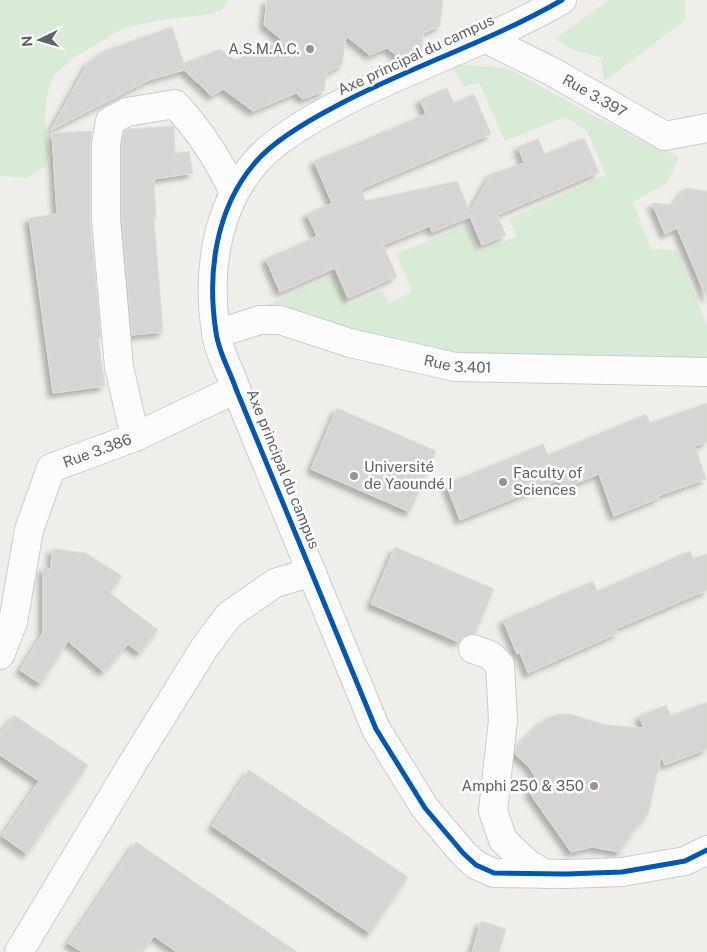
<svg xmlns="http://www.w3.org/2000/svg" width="707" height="952" font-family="'Public Sans',sans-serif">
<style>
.green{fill:#d8ebd6}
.building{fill:#d6d5d3;stroke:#deddd9;filter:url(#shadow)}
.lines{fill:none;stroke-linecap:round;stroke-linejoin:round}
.minor-casing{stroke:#cbcccc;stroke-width:30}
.minor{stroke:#fdfcfc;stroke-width:28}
.cycleway-casing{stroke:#fff;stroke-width:8}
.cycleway{stroke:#0057b8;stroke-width:5}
.poi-dot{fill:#919496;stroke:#fff;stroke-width:2}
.labels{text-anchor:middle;stroke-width:5;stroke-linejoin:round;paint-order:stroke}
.poi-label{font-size:15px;fill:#5f6368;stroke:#fff;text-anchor:end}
.street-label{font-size:15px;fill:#5f6368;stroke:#fff}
</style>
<defs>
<filter id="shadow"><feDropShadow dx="-4.5" dy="4.5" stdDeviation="2.5" flood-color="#0004"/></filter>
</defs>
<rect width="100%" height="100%" fill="#efeeea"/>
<!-- green -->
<g class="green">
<path d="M0,0H229L221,10L211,14L154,21L122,29L73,58L53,76L46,99L45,122L49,155L46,165L28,178L0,176Z"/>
<path d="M609,0H685V20L606,80L604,79L600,57L575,51L555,39Z"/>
<path d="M451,64L507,68L592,115L679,157L667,183L633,202L651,249L676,250L707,325V372L455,367L280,320L265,306L335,274L348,305L382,290L389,303L412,292L396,254L467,225L478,253L517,236L509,219L606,175L587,131L565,117L505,141L479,83L463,86Z"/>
</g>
<!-- building -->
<g class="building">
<path d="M267,0H443L440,26L423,33L422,49L400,58L387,48L370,55L346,36L342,65L326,73L324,91L303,99L296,93L253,111L223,89L212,96L184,70L149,80L51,130L88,63L104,51L172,27L184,63L220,49L235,60L282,40L264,25Z"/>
<path d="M447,88L454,103L474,94L491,134L361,189L365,201L457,181L470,211L491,174L524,163L518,147L538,139L545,154L584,138L599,172L497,215L506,235L482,245L470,217L432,232L430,226L383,245L397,276L348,298L335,268L280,292L266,259L317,236L307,214L332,203L314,161L426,114L420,100Z"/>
<path d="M174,126L175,153L189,151L193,173L154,179L156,218H154L163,332L132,335L122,219V145L124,131L129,129Z"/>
<path d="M92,131L90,144V221L101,337L98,338L105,386L53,393L29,218L57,214L52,133Z"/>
<path d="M686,188L707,191V299L677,228L665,234L652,203L674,205Z"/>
<path d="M707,403V442L695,446L706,479L658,496L659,498L614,516L599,474L562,489L559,480L460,520L446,484L543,444L548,455L646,414L650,423Z"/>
<path d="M337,408L436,451L410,512L311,469Z"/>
<path d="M395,547L494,589L475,634L463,637L459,642L371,604Z"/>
<path d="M52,549L86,553L122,576L110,593L158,630L140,653L128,644L104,672L68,641L41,684L20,670L43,633V567L51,569Z"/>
<path d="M690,551L693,559L707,554V590L616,629L618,633L528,673L520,653L517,654L503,620L593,581L597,591Z"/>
<path d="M707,702V749L665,765L661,757L648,814L636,827L620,852L592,847L571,852L529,792L537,780L529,767L515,754L516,748L544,720L558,714H571L606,725L644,728L639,716L666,705L671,716Z"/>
<path d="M14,715L88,765L27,854L2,836L39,781L0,755V734Z"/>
<path d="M249,770L408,877L370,933L212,826Z"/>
<path d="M136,842L297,952H177L154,936L142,952H82L68,943Z"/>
<path d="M481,921L506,929L499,952H472Z"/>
</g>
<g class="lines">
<defs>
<g id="minor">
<path d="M562,0C491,41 412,66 340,104C313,118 273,140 254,164C215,210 207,275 216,332C218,351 230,371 236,389L376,729L425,808L463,853L476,865L494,873L566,874L622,872L685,861L707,850"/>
<path id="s1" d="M484,38L551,71L665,136L707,128"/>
<path id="s2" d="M216,334L260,320H280L350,343L455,367L707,372"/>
<path d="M135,437L119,367L106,220V144L110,121L127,112L175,104C199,130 219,160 234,193"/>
<path d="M473,649L490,655L500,665L503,720L493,811L503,840L527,863L545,874"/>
<path id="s3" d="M0,655L13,622L29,530L51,468L135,437L236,389"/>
<path d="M19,952L134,761L205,647L229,615L275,583L312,572"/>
</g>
</defs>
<!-- minor casing -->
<use href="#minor" class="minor-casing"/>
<!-- minor -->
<use href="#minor" class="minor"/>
<defs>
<path id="cycleway" d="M562,0C491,41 412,66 340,104C313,118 273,140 254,164C215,210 207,275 216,332C218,351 230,371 236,389L376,729L425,808L463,853L476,865L494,873L566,874L622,872L685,861L707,850"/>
</defs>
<!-- cycleway casing -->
<use href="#cycleway" class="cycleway-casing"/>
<!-- cycleway -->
<use href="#cycleway" class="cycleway"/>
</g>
<!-- markers -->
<g class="poi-dot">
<circle cx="310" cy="49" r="5"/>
<circle cx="354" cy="476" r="5"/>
<circle cx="503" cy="482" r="5"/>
<circle cx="594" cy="786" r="5"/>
</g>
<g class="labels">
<!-- poi labels -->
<g class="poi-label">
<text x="300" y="54">A.S.M.A.C.</text>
<text x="364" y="472" text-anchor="start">Université<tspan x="364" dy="17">de Yaoundé I</tspan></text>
<text x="513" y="478" text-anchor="start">Faculty of<tspan x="513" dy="17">Sciences</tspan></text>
<text x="584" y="791">Amphi 250 &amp; 350</text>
</g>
<!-- street labels -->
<g class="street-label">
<text transform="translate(416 55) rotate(-25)" y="5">Axe principal du campus</text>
<text dy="5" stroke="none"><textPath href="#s1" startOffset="125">Rue 3.397</textPath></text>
<text dy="5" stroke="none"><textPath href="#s2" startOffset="250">Rue 3.401</textPath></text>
<text dy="5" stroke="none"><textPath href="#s3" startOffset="244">Rue 3.386</textPath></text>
<text transform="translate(283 469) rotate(68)" y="5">Axe principal du campus</text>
</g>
</g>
<!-- north arrow -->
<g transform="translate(40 40) rotate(265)" stroke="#ffffff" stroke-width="4" paint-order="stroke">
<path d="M0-4L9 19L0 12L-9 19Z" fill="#5f6368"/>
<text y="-8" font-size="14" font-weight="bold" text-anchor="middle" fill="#5f6368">N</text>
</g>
</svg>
